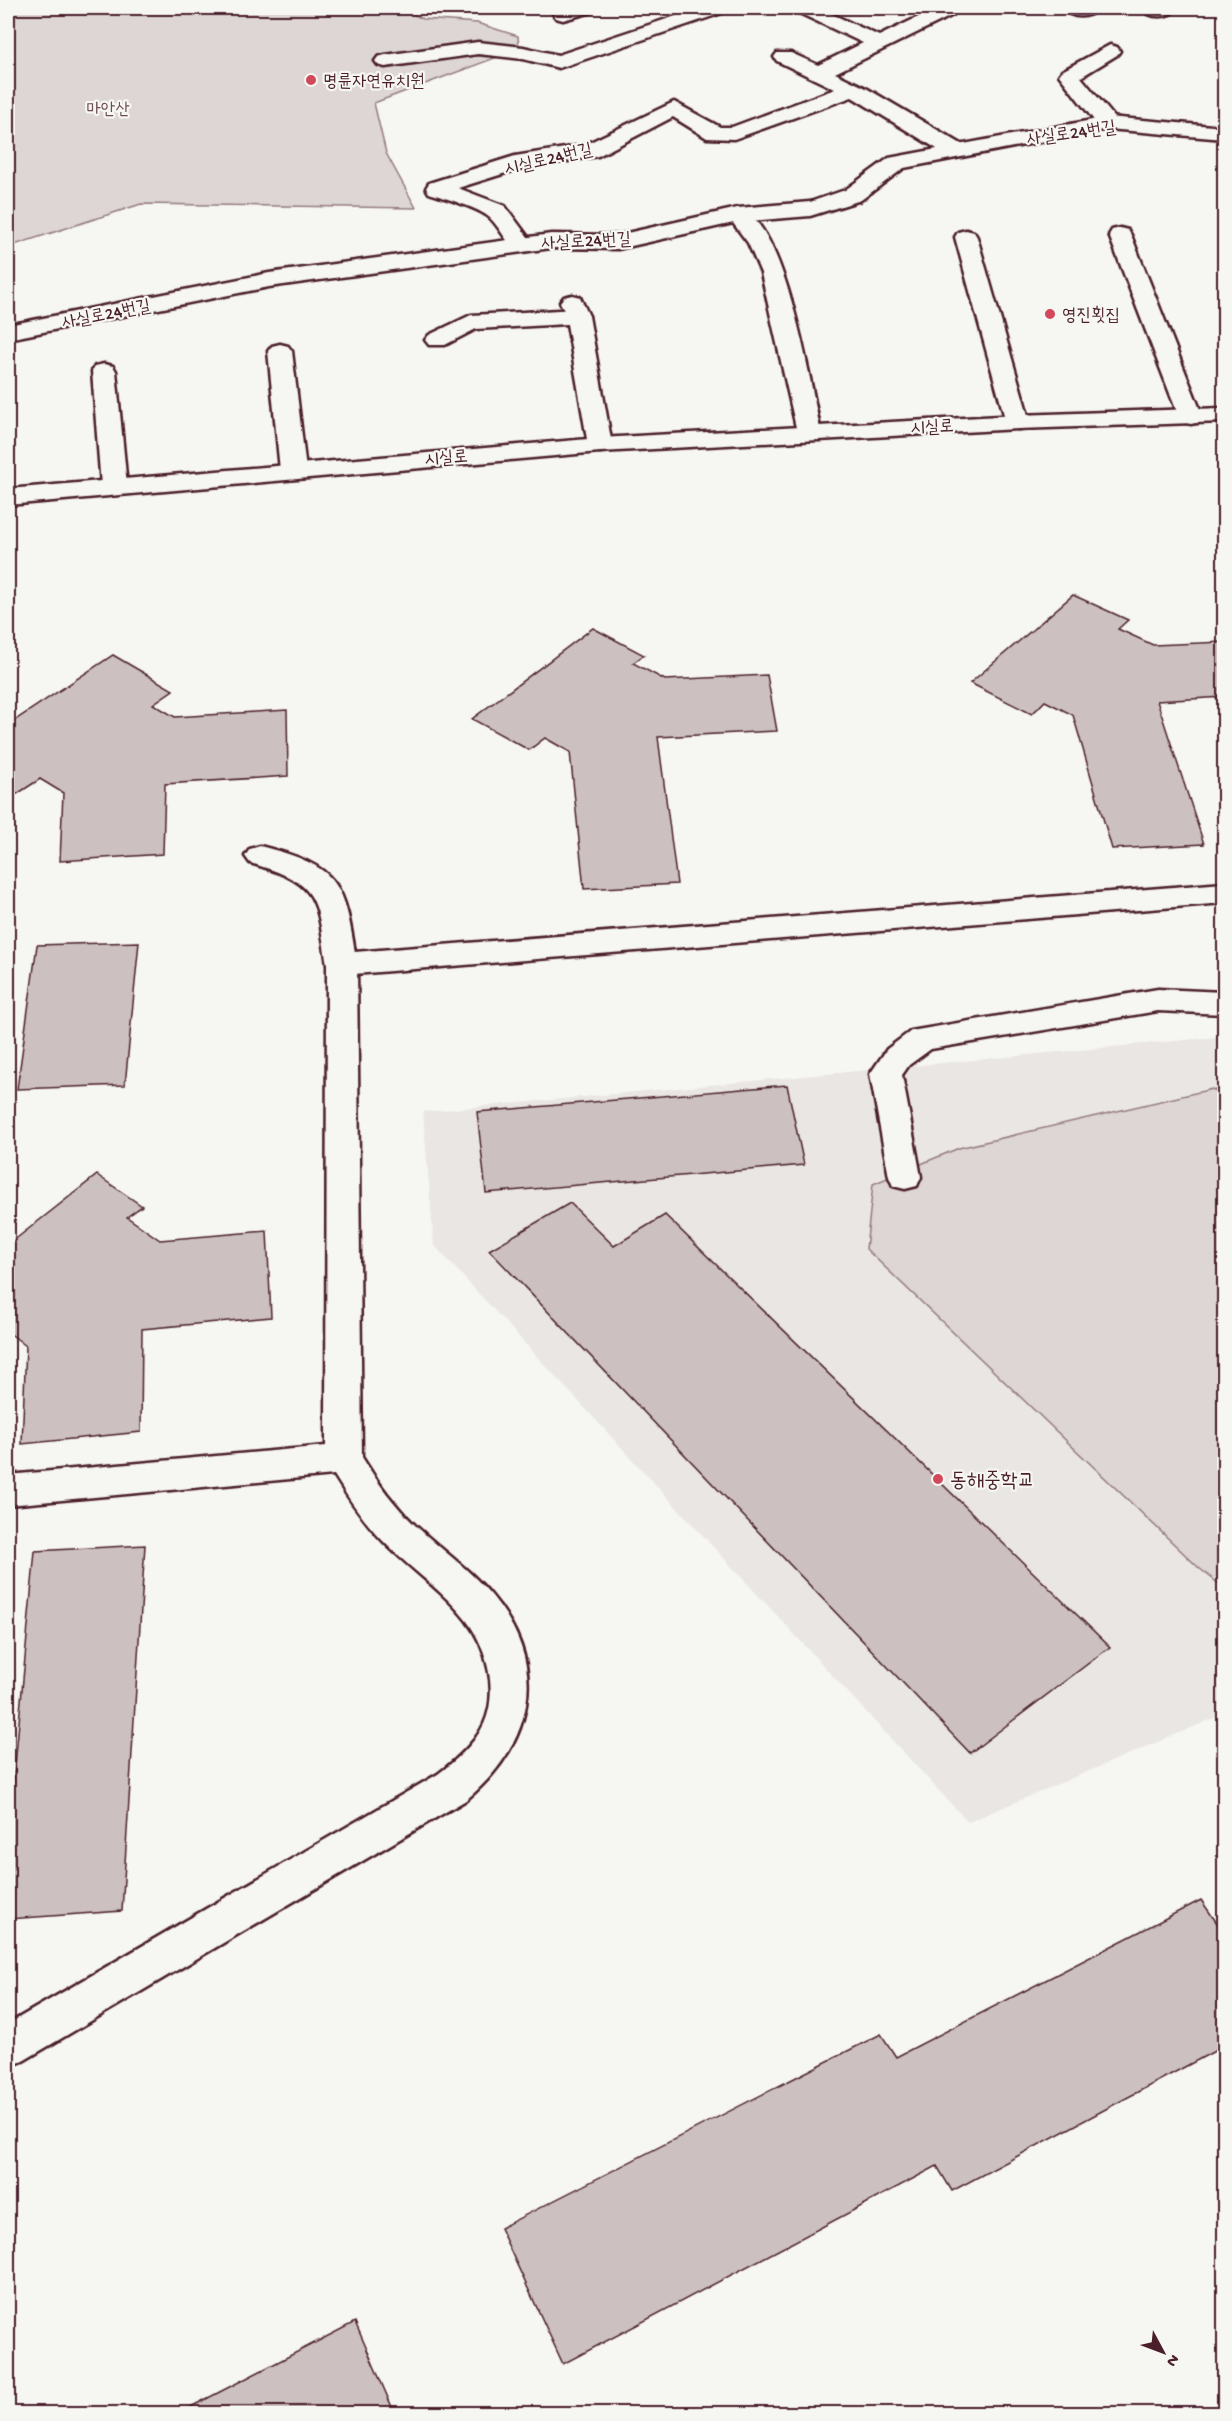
<svg xmlns="http://www.w3.org/2000/svg" width="1232" height="2421" font-family="'Gochi Hand','Poor Story',sans-serif">
<style>
.built{fill:#e9e6e3}
.green{fill:#ddd6d5;stroke:#947a80;stroke-width:1.5}
.building{fill:#ccc1c0;stroke:#4a1f2b;stroke-width:1.5}
.lines{fill:none;stroke-linecap:round;stroke-linejoin:round}
.lane-casing{stroke:#4a1f2b;stroke-width:5}
.street-casing{stroke:#4a1f2b;stroke-width:5}
.secondary-casing{stroke:#4a1f2b;stroke-width:5}
.lane{fill:#f6f6f2;fill-rule:evenodd}
.street{fill:#f6f6f2;fill-rule:evenodd}
.secondary{fill:#f6f6f2;fill-rule:evenodd}
.poi-dot{fill:#d1495b;stroke:#f6f6f2;stroke-width:2}
.labels{text-anchor:middle;stroke-width:4.5;stroke-linejoin:round;paint-order:stroke}
.far-poi-label{font-size:18px;fill:#4a1f2b;stroke:#f6f6f2;text-anchor:start}
.far-park-label{font-size:18px;fill:#6f4d56;stroke:#f6f6f2}
.far-street-label{font-size:18px;fill:#4a1f2b;stroke:#f6f6f2}
.poi-label{font-size:21px;fill:#4a1f2b;stroke:#f6f6f2;text-anchor:start}
</style>
<rect width="100%" height="100%" fill="#f6f6f2"/>
<filter id="ink" filterUnits="userSpaceOnUse"><feTurbulence type="fractalNoise" baseFrequency=".0167" numOctaves="2"/><feDisplacementMap in="SourceGraphic" scale="12" xChannelSelector="R" yChannelSelector="G"/><feConvolveMatrix kernelMatrix="1 2 1 2 8 2 1 2 1" color-interpolation-filters="sRGB"/></filter>
<g filter="url(#ink)">
<!-- built -->
<path class="built" d="M1217,1037L1224,1042V1714L968,1822L434,1245L423,1112Z"/>
<!-- green -->
<g class="green">
<path d="M8,8H412L408,12L423,19L477,23L518,36L519,49L374,103L386,153L416,208L141,204L8,247Z"/>
<path d="M1212,1089L1224,1095V1588L1199,1568L866,1249L873,1184L959,1148Z"/>
</g>
<!-- building -->
<g class="building">
<path d="M1073,595L1128,620L1118,629L1153,645L1224,642V697L1157,701L1204,844L1112,849L1073,715L1045,701L1032,714L970,683Z"/>
<path d="M593,628L644,655L633,663L665,680L767,675L777,731L658,737L677,884L584,889L570,752L545,738L529,750L472,719Z"/>
<path d="M113,655L173,690L153,704L175,717L287,710L288,776L165,784L163,854L60,861L63,793L40,779L17,794L8,788V725Z"/>
<path d="M139,942L125,1085L17,1089L37,945Z"/>
<path d="M787,1085L804,1165L486,1193L477,1112Z"/>
<path d="M97,1175L142,1206L127,1217L160,1240L267,1231L271,1317L142,1329L141,1432L22,1444L26,1346L8,1332V1245Z"/>
<path d="M570,1203L614,1246L665,1215L1110,1647L970,1753L489,1250Z"/>
<path d="M145,1545L122,1911L8,1919V1840L35,1551Z"/>
<path d="M1201,1900L1224,1933V2046L952,2191L937,2166L563,2364L500,2228L881,2034L896,2057Z"/>
<path d="M355,2322L395,2414H177Z"/>
</g>
<g class="lines">
<defs>
<g id="lane">
<path d="M564,8H595L592,12L563,20L556,18L553,14L556,10Z"/>
<path d="M794,8H819L879,36L937,8H954L956,11L953,15L835,73L866,88L963,145L966,150L963,155H947L852,97L734,139L707,138L673,117L598,156L519,169L458,188L505,206L534,245L531,250C509,255 504,231 490,218C480,208 444,198 429,193L426,188L429,183L515,156L584,145L674,102L720,127H732L835,89L777,61L774,57L777,53H791L818,65L863,43L797,12Z"/>
<path d="M1063,8H1098C1090,19 1071,19 1063,8Z"/>
<path d="M1141,8H1177C1169,19 1149,19 1141,8Z"/>
<path d="M1110,45L1117,47L1120,51L1117,55L1081,77L1119,123L1116,128H1100L1059,75L1062,71Z"/>
<path d="M738,208C785,220 811,387 821,432L818,437L809,439L800,437L797,432L761,273L748,243L727,215L730,210Z"/>
<path d="M1120,228L1128,230L1131,235L1203,417L1200,422L1191,424L1182,422L1179,417L1109,235L1112,230Z"/>
<path d="M966,230L974,232L977,237L1030,422L1027,427L1018,429L1009,427L1006,422L955,237L958,232Z"/>
<path d="M577,309L585,311L589,316L612,445L609,450L600,452L591,450L588,445L567,324L476,329L445,345H429L425,340L429,335L471,315Z"/>
<path d="M280,344L288,346L292,351L306,470L302,475L293,478L284,475L280,470L268,351L272,346Z"/>
<path d="M104,364L113,366L116,371L127,486L123,491L114,494L105,491L101,486L92,371L95,366Z"/>
<path d="M260,846C343,867 344,884 357,964L362,1457C377,1482 394,1505 415,1525C440,1549 470,1569 492,1596C551,1667 533,1744 466,1800L23,2061L8,2067V2024L438,1774C455,1761 475,1744 484,1724C499,1691 487,1647 466,1620C444,1592 415,1572 390,1548C367,1526 350,1501 334,1475L8,1505V1475L326,1446L327,964C316,896 320,883 250,863L245,856L250,849Z"/>
<path d="M1158,989L1224,992V1014L1158,1011L931,1049L909,1065L902,1075L921,1177L917,1186L905,1189L893,1186L889,1177L870,1074L887,1049L911,1031Z"/>
</g>
<g id="street">
<path d="M700,8H728L725,12L559,68L523,59L478,54L385,67L378,65L375,61L378,57L385,55L478,42L523,47L558,55Z"/>
<path d="M1108,117L1224,127V139L1108,129L904,168L861,200L810,216L738,222L618,249L551,248L269,287L8,339V325L269,273L551,234L618,235L738,208L810,202L845,190L889,158Z"/>
<path d="M572,295L580,297L589,316L585,321H569L560,302L564,297Z"/>
<path d="M1224,883V903L342,975L331,972L327,964L331,956L342,953Z"/>
</g>
<path id="secondary" d="M1224,408V422L1018,429L600,452L8,505V489L600,438L1018,415Z"/>
</defs>
<!-- lane casing -->
<use href="#lane" class="lane-casing"/>
<!-- street casing -->
<use href="#street" class="street-casing"/>
<!-- secondary casing -->
<use href="#secondary" class="secondary-casing"/>
<!-- lane -->
<use href="#lane" class="lane"/>
<!-- street -->
<use href="#street" class="street"/>
<!-- secondary -->
<use href="#secondary" class="secondary"/>
</g>
</g>
<!-- markers -->
<g class="poi-dot">
<circle cx="311" cy="80" r="6"/>
<circle cx="1050" cy="314" r="6"/>
<circle cx="938" cy="1479" r="6"/>
</g>
<g class="labels">
<!-- far-poi labels -->
<g class="far-poi-label">
<text x="323" y="86">명륜자연유치원</text>
<text x="1062" y="320">영진횟집</text>
</g>
<!-- far-park labels -->
<g class="far-park-label">
<text x="108" y="114">마안산</text>
</g>
<!-- far-street labels -->
<g class="far-street-label">
<text transform="translate(1071 132) rotate(-8)" y="6">사실로24번길</text>
<text transform="translate(548 158) rotate(-13)" y="6">시실로24번길</text>
<text transform="translate(586 240) rotate(-3)" y="6">사실로24번길</text>
<text transform="translate(106 313) rotate(-11)" y="6">사실로24번길</text>
<text transform="translate(932 426) rotate(-3)" y="6">시실로</text>
<text transform="translate(446 457) rotate(-5)" y="6">시실로</text>
</g>
<!-- poi labels -->
<g class="poi-label">
<text x="950" y="1486">동해중학교</text>
</g>
</g>
<!-- margin -->
<rect width="1232" height="2421" fill="none" stroke="#f6f6f2" stroke-width="30"/>
<rect x="15" y="15" width="1202" height="2391" fill="none" stroke="#4a1f2b" stroke-width="2" filter="url(#ink)"/>
<!-- north arrow -->
<g transform="translate(1163 2352) rotate(131)" stroke="#f6f6f2" stroke-width="4.5" paint-order="stroke">
<path d="M0-4.5L10 22L0 15L-10 22Z" fill="#4a1f2b"/>
<text y="-9" font-size="16" font-weight="bold" text-anchor="middle" fill="#4a1f2b">N</text>
</g>
</svg>
